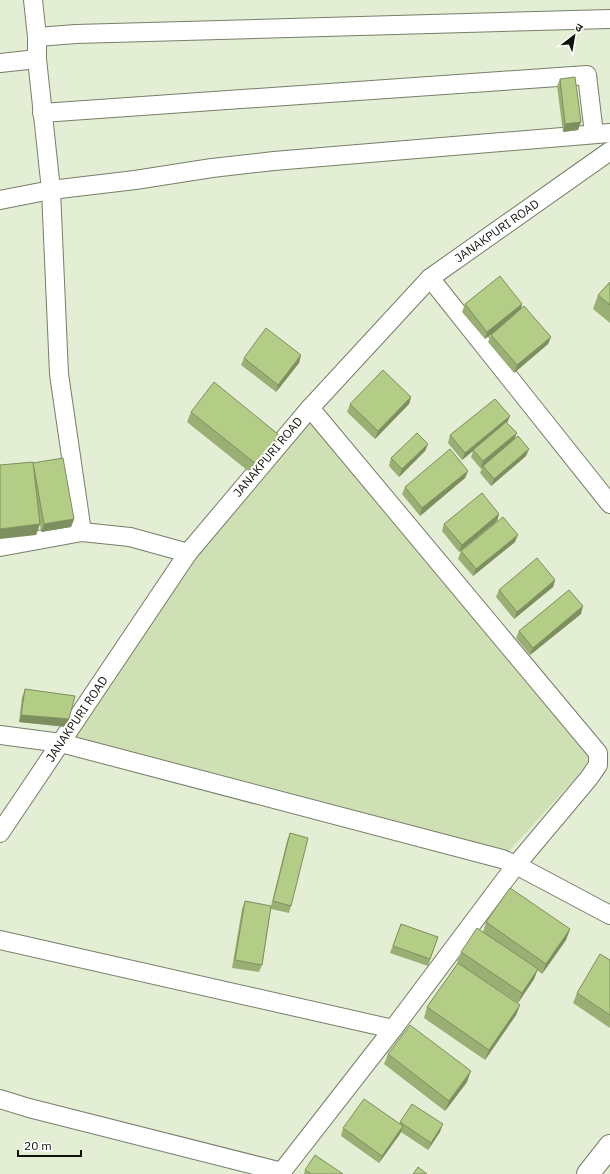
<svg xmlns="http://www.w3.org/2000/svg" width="610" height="1174" font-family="'IBM Plex Sans','Noto Sans Devanagari',sans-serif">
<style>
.green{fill:#d0e0b5}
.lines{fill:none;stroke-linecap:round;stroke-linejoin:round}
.minor-casing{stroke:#767f68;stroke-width:20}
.tertiary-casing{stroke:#767f68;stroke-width:24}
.minor{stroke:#fff;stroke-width:18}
.tertiary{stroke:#fff;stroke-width:22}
.wall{fill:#9aaf73}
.shaded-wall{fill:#7d8f5e}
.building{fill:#b3cc86;stroke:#7d8f5e}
.labels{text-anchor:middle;stroke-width:4;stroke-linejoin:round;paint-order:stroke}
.street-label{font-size:12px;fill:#11140c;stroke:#fff}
</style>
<rect width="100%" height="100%" fill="#e4eed5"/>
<!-- green -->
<path class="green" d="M310,408L598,753L502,859L61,743L188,553Z"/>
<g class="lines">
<defs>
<g id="minor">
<path d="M33,0L37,37V59L51,190L59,374L82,532"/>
<path d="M37,37L76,34L610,19"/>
<path d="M0,63L37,59"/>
<path d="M42,113L587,75L594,134"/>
<path d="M0,200L51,190L135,180L212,168L274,161L610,133"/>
<path d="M430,278L610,504"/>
<path d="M0,547L82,532L130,537L188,553"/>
<path d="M0,735L61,743L502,859L516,865L610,915"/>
<path d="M0,833L188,553L310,408L430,278L610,151"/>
<path d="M0,940L393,1029"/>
<path d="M0,1099L29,1108L282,1172"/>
<path d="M280,1174L393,1029L516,865L589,778L598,765V753L310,408"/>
</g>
<path id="tertiary" d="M588,1174L610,1146"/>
</defs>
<!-- minor casing -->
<use href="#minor" class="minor-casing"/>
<!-- tertiary casing -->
<use href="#tertiary" class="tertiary-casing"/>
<!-- minor -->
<use href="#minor" class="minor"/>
<!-- tertiary -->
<use href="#tertiary" class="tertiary"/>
</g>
<!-- wall -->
<g class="wall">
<path d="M560,79L581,122L578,130L563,132L557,86Z"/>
<path d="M610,282V323L593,309L598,295Z"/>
<path d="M465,304H522L521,309L551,337L548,344L514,373L488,342L491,335L493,333L485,339L462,312Z"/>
<path d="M301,355L299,363L276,392L241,365L244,358Z"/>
<path d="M411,397L409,404L375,439L347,412L350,404Z"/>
<path d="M191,412L279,435L275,445L252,474L187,422Z"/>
<path d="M507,423L515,439L526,456L491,486L480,473L482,468L481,469L471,457L473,451L462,460L448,443L450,435Z"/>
<path d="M428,444L425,451L399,477L389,466L391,458Z"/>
<path d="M33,464L74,519L71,527L41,532L40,524L36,535Z"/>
<path d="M468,471L465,478L420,516L402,494L405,487Z"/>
<path d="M499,514L497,521L459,552L442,531L444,524Z"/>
<path d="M515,542L473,576L458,559L461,551Z"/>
<path d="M555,580L553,587L514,619L496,597L499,590Z"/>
<path d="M581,614L530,655L516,638L519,631Z"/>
<path d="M25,689L67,727L19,722L22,697Z"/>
<path d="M290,833L291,906L289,913L271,909L262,965L259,972L232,968L242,909L245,901L271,906L287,841Z"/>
<path d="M486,922L570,929L566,940L542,974L537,970L534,979L518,1003L467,969L520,1005L516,1015L485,1060L424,1018L427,1007L458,963L457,962L461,952L483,932Z"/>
<path d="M401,924L438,937L428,966L390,953Z"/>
<path d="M610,960V1028L573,1003L577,993Z"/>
<path d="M388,1054L467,1082L445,1111L384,1064Z"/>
<path d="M400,1122L440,1132L428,1150L401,1132L379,1163L341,1136L343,1128L399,1124Z"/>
<path d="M305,1170L343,1174H304Z"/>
</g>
<!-- shaded-wall -->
<g class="shaded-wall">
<path d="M581,122L578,130L563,132L565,124Z"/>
<path d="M522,304L520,312L485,339L487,332Z"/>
<path d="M551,337L548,344L514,373L517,365Z"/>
<path d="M301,355L299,363L276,392L278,385Z"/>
<path d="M411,397L409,404L375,439L378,431Z"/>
<path d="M510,416L507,423L473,450V451L462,460L465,453Z"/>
<path d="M517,433L514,440L483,466L481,469L483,461Z"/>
<path d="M279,435L275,445L252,474L256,464Z"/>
<path d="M428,444L425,451L399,477L402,469Z"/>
<path d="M529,449L526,456L491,486L494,479Z"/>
<path d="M468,471L465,478L420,516L422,508Z"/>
<path d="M499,514L497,521L459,552L462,545Z"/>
<path d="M74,519L71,527L41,532L44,524Z"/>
<path d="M40,524L36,535L0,539V529Z"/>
<path d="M518,535L515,542L473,576L476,569Z"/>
<path d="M555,580L553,587L514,619L517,612Z"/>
<path d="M583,606L581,614L530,655L533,648Z"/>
<path d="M21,715L69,719L67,727L19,722Z"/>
<path d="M570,929L566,940L542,974L546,964Z"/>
<path d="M538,969L534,979L518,1003L522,993Z"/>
<path d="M520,1005L516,1015L485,1060L489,1050Z"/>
<path d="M471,1071L467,1082L445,1111L449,1101Z"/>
<path d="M443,1124L440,1132L428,1150L431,1143Z"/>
<path d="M403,1126L400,1134L379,1163L382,1156Z"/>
</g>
<!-- building -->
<g class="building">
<path d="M575,77L581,122L565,124L560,79Z"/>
<path d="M500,276L522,304L487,332L465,304Z"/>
<path d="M610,282V305L598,295Z"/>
<path d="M524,306L551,337L517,365L491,335Z"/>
<path d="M266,328L301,355L278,385L244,358Z"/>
<path d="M383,370L411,397L378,431L350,404Z"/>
<path d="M214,382L279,435L256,464L191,412Z"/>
<path d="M495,399L510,416L465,453L450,435Z"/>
<path d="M506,422L517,433L483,461L473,450Z"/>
<path d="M417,433L428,444L402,469L391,458Z"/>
<path d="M518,436L529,449L494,479L483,466Z"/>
<path d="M450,449L468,471L422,508L405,487Z"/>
<path d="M63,458L74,519L44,524L33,463Z"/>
<path d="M33,462L40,524L0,529V465Z"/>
<path d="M482,493L499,514L462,545L444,524Z"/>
<path d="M503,517L518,535L476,569L461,551Z"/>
<path d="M537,558L555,580L517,612L499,590Z"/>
<path d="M569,590L583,606L533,648L519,631Z"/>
<path d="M25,689L75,696L69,719L21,715Z"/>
<path d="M290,833L308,838L291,906L273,901Z"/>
<path d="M510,888L570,929L546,964L486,922Z"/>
<path d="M245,901L271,906L262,965L235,960Z"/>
<path d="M401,924L438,937L430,959L393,946Z"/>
<path d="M477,928L538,969L522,993L461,952Z"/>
<path d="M600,954L610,960V1015L577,993Z"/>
<path d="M458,963L520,1005L489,1050L427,1007Z"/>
<path d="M410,1025L471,1071L449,1101L388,1054Z"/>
<path d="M364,1099L403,1126L382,1156L343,1128Z"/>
<path d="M412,1104L443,1124L431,1143L400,1122Z"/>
<path d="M315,1155L343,1174H311L305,1170Z"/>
<path d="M418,1167L427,1174H413Z"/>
</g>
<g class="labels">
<!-- street labels -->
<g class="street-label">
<text transform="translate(497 231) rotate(-35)" y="4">JANAKPURI ROAD</text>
<text transform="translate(268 457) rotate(-50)" y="4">JANAKPURI ROAD</text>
<text transform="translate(77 719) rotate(-56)" y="4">JANAKPURI ROAD</text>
</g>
</g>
<!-- north arrow -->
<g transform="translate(574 36) rotate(31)" stroke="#ffffff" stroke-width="3" paint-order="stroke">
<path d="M0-3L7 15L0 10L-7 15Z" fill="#11140c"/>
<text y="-6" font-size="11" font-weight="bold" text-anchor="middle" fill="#11140c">उ</text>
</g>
<!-- scale -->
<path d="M18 1150v6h63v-6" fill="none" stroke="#11140c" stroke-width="2"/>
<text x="24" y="1150" font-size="12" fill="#11140c" stroke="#ffffff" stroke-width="3" paint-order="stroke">20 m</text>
</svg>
